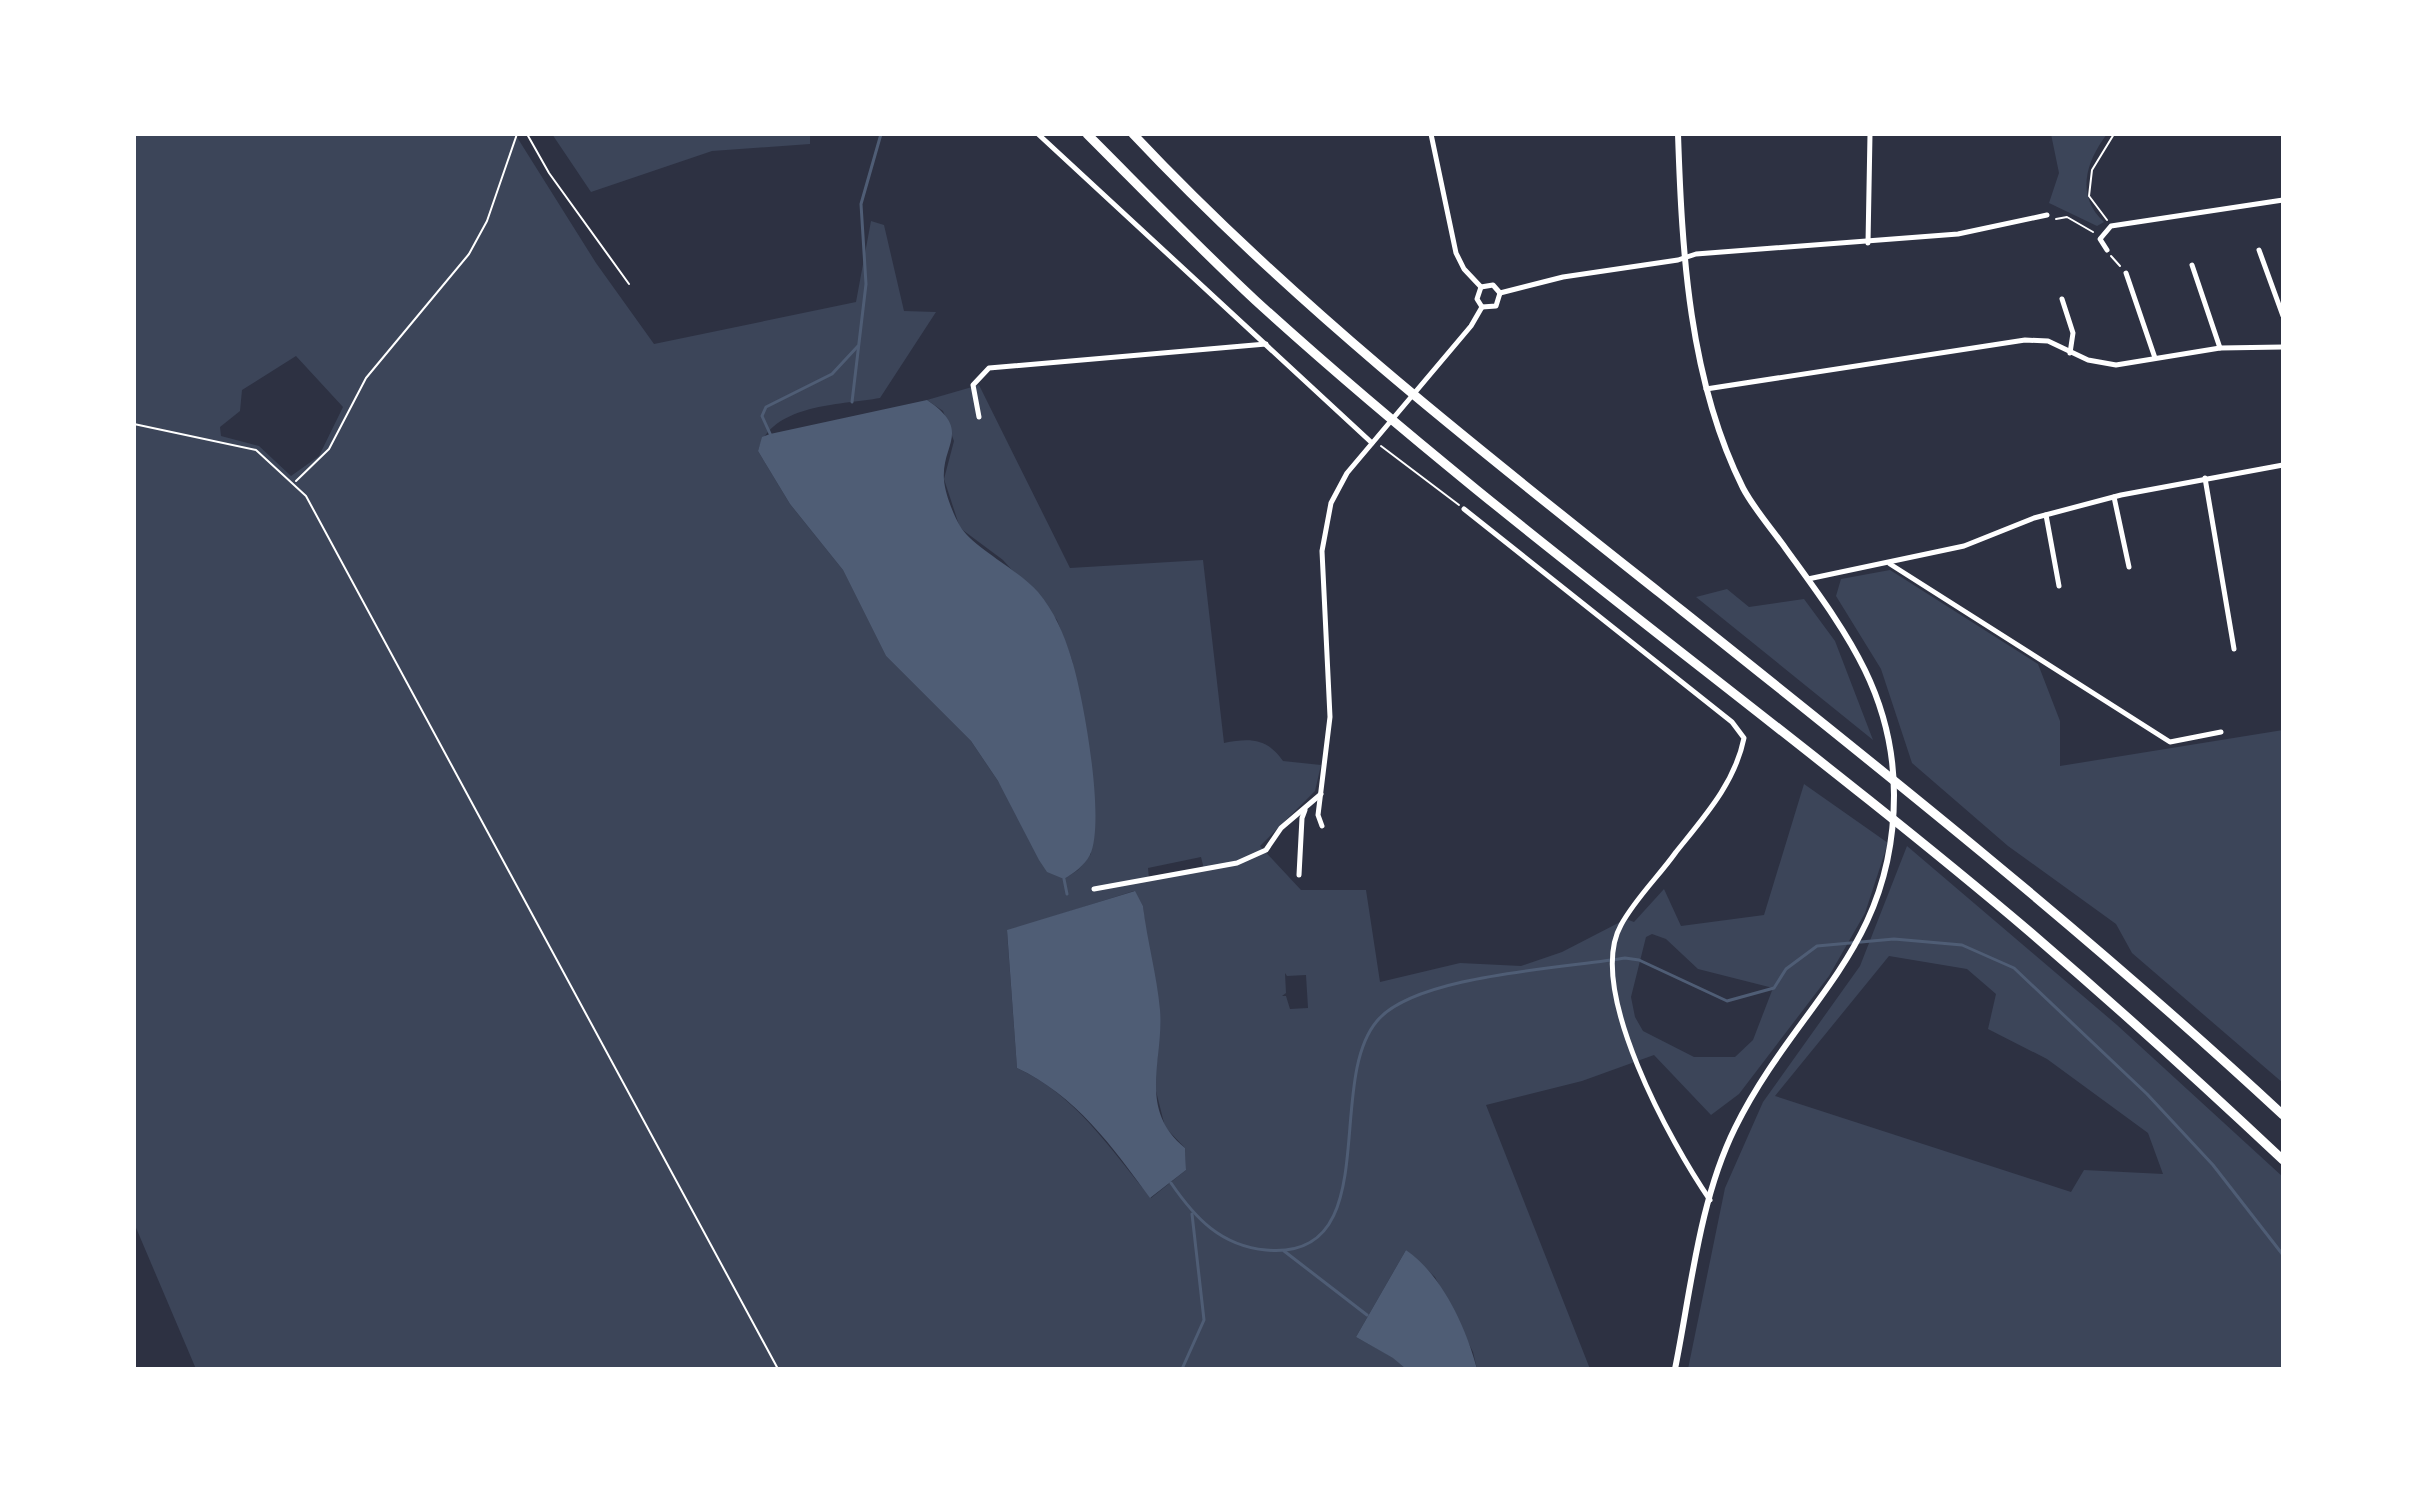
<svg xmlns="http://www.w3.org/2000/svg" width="2417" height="1503" font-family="Quicksand,sans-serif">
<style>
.green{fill:#3c4559;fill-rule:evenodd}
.water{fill:#4f5d75}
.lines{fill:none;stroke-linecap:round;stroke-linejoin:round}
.stream{stroke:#4f5d75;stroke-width:3}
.path{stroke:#fff;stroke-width:2}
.service{stroke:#fff;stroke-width:2}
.minor{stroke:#fff;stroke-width:5}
.tertiary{stroke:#fff;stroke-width:6}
.motorway{stroke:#fff;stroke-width:9}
</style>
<rect width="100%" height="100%" fill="#2d3142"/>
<!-- green -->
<g class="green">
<path d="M134,134H515L596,263L654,344L856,302L871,221L884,225L904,311L936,312L880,398C840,405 771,404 758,451L790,504L843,570L886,656L971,741L1064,879L1078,870L1091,854V762L1072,660L1057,620L1003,560L960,528L944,479L954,441L943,411L927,400L979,385L1070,568L1203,560L1224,743C1250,738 1267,738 1283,761L1321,765L1315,791L1260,846L1301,890H1366L1380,982L1460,963L1521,966L1562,952L1626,919L1634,922L1664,889L1681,926L1764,915L1804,784L1888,843L1865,913L1829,976L1739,1094L1711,1115L1654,1055L1582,1081L1486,1105L1590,1369H1477L1473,1352L1435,1277L1406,1250L1356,1337L1394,1358L1406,1369H196L134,1223ZM296,356L343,407L319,456L291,476L259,446L221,436L220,427L240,411L242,390ZM1201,857L1204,869L1149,879L1148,868ZM1134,891L1143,906L1158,1054L1154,1083L1165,1127L1185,1148L1186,1170L1151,1198C1109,1148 1077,1096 1017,1068L1007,931ZM1652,934L1666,939L1698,969L1773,988L1753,1040L1735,1057H1694L1643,1031L1635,1017L1631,997L1646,937ZM1285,973L1287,976L1306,975L1308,1008L1290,1009L1286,996H1282L1286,993Z"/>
<path d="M552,134H810V144L712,151L591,192Z"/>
<path d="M2051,134H2107C2085,163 2076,196 2104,222L2097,226L2049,203L2059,173Z"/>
<path d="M1890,570L2038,664L2060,721V766L2283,730V1083L2132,953L2116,924L2008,846L1912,763L1881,669L1836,596L1841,579Z"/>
<path d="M1727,589L1749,607L1804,599L1835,641L1873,740L1696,597Z"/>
<path d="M1907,846L2117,1025L2283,1177V1369H1688L1725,1188L1763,1102L1860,966ZM1889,956L1967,969L1996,994L1988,1029L2047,1059L2148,1133L2163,1174L2084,1170L2071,1192L1775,1096Z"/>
</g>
<!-- water -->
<g class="water">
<path d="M927,400C973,431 941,444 944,480C945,493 953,514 960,526C972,547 1019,570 1038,592C1054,611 1064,634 1071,657C1083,694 1106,821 1090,855C1084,866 1074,873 1064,879L1047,872L1039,860L998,781L971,741L886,656L843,570L790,504L758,451L762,437L770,434Z"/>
<path d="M1135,891L1143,906C1147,941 1157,975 1160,1010C1164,1061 1137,1109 1185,1148L1186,1170L1150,1198C1113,1147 1075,1095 1017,1068L1007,930Z"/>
<path d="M1406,1250C1442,1275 1466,1327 1477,1369H1406L1393,1358L1356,1337Z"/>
</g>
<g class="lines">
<!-- stream -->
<g class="stream">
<path d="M852,402L866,284L861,204L881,134"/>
<path d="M772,438L762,416L766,407L832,374L858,346"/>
<path d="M1064,879L1067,894"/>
<path d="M1171,1183C1195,1218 1221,1246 1266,1250C1386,1261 1324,1083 1377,1021C1415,975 1565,968 1625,958L1639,960L1727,1001L1774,988L1786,969L1817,946L1894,939L1962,945L2014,968L2147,1094L2213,1165L2283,1255"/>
<path d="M1284,1251L1367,1315"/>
<path d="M1182,1369L1204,1320L1192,1214"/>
</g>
<!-- path -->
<g class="path">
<path d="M2056,219L2067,217L2093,232"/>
<path d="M2107,220L2089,196L2092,170L2114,134"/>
<path d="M2111,256L2120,266"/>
<path d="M134,424L256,450L306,496L778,1369"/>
<path d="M1381,446L1459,505"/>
<path d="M296,481L329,449L366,378L469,254L487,221L517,134"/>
</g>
<!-- service -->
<path class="service" d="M527,134L549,173L629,284"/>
<!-- minor -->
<g class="minor">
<path d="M1038,134L1372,443"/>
<path d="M1431,134L1456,253L1464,269L1481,287"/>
<path d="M1868,243L1870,134"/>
<path d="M2107,250L2100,239L2111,226L2283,200"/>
<path d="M2259,250L2283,316"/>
<path d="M2192,265L2220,348"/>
<path d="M2126,273L2155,358"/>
<path d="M1481,287L1493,285L1500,293"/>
<path d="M1481,287L1477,299L1482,307"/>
<path d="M1500,293L1563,277L1678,260L1696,254L1958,234L2047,215"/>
<path d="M2062,299L2073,333L2070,353"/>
<path d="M1482,307L1496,306L1500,293"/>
<path d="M1706,389L2025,340L2048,341L2088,360L2116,365L2220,348L2283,347"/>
<path d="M979,417L973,385L989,368L1266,344"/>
<path d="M2205,478L2234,649"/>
<path d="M2114,497L2129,567"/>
<path d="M1464,509L1732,722L1744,738C1735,783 1704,817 1676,852C1659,876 1635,899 1621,925C1585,989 1672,1145 1710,1200"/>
<path d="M2046,515L2059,586"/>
<path d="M1890,564L2170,742L2221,732"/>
<path d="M1808,579L1964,546L2034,518L2121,495L2283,465"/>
<path d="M1322,826L1318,815L1330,717L1322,551L1331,503L1347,473L1471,326L1482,307"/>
<path d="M1299,875L1302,818L1305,810"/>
<path d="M1094,889L1237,863L1266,850L1281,828L1321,794"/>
</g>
<!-- tertiary -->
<path class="tertiary" d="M1675,1369C1691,1290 1699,1201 1735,1128C1796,1004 1894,950 1894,795C1894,692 1843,628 1786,549C1772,529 1754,509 1743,488C1689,380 1682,253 1678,134"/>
<!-- motorway -->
<g class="motorway">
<path d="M1087,134C1143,190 1198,247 1256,301C1502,525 1776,717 2030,932C2116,1006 2200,1082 2283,1160"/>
<path d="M1133,134C1293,304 1478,449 1660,593C1872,762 2084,930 2283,1115"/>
</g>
</g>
<!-- border -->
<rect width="2417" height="1503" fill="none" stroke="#ffffff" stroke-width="272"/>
</svg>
